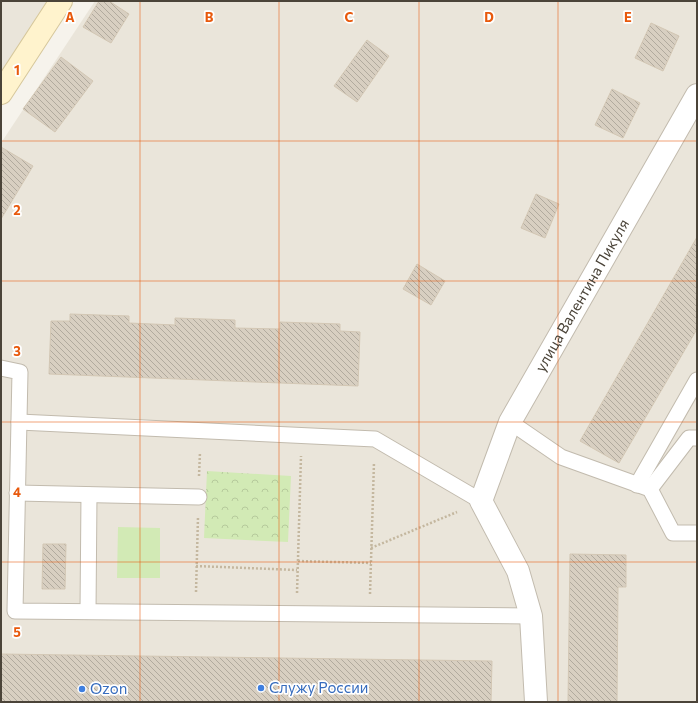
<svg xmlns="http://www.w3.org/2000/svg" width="698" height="703" font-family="Commissioner,sans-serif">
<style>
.residential{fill:#eae5da}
.grass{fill:#d2eab5}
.park{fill:url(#park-crowns)}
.building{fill:url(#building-back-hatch);stroke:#d3c7b4}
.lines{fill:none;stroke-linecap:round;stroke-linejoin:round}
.lane-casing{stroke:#c2bbae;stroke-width:17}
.street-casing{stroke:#c2bbae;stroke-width:24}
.secondary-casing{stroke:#d6c79b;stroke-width:24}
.path{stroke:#c4b79f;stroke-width:2.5;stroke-dasharray:2 2;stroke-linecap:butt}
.lane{stroke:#fff;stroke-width:15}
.street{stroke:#fff;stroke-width:22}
.secondary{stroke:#fff3cd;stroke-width:22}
.grid{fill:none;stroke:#e8590c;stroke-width:1;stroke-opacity:0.55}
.shop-dot{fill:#3f7fe0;stroke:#fff;stroke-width:1.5}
.labels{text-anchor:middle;stroke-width:3.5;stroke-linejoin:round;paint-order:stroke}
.street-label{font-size:15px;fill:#4b4439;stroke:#fff}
.shop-label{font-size:15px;fill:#366cbe;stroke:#fff;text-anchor:start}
.grid-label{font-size:13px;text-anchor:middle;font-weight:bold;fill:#e8590c;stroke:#fff;stroke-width:3.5;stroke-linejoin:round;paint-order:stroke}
</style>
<defs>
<pattern id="park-crowns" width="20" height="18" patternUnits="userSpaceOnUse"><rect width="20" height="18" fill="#d2eab5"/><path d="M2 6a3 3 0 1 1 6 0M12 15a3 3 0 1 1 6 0" fill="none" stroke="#b6ca9c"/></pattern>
<pattern id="building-back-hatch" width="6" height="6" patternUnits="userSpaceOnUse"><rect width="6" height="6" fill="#d8cfc1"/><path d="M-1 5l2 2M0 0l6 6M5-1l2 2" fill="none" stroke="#b1aa9e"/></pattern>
</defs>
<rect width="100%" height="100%" fill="#f6f3ec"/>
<!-- residential -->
<g class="residential">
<path d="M1,1H51L1,79Z"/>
<path d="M95,1H697V702H1V143Z"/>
</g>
<!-- grass -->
<path class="grass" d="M118,527L160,528V578H117Z"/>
<!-- park -->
<path class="park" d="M207,471L291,476L288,542L204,538Z"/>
<!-- building -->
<g class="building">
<path d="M99,1H109L129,14L111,43L83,27Z"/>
<path d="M651,23L679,36L663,71L635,58Z"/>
<path d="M367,40L389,56L357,102L334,86Z"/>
<path d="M61,57L93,81L55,132L23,109Z"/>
<path d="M612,89L640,103L623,138L595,125Z"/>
<path d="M1,147L33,166L1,219Z"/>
<path d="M536,194L559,204L545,238L521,228Z"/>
<path d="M697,237V329L619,463L580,441Z"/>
<path d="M417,264L445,281L431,305L403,289Z"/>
<path d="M70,314L129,316V323L175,325V318L235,320V328L280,329V322L340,324V331L360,332L358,386L49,374L51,321H70Z"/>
<path d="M43,544H66L65,589H42Z"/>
<path d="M570,554L626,555V587H618L617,702H568Z"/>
<path d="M1,654L492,661L491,702H1Z"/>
</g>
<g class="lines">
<defs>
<g id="lane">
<path d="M1,368L20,372L15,611L531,616"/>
<path d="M19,422L375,439L481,501"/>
<path d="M510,422L561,457L650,489L673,533H697"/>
<path d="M637,485L697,380"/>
<path d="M650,489L689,438H697"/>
<path d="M17,493L199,497"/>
<path d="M88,611L89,495"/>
</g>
<g id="street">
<path id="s1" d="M536,702L531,616L518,571L481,501L510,422L697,95"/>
</g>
<path id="secondary" d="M1,93L61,1"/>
</defs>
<!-- lane casing -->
<use href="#lane" class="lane-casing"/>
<!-- street casing -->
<use href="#street" class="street-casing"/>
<!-- secondary casing -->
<use href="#secondary" class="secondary-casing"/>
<!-- path -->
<g class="path">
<path d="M199,476L200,452"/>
<path d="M371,548L457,512"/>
<path d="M298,561L371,563"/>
<path d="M196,566L297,570"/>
<path d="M196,592L198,517"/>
<path d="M297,593L301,456"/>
<path d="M370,594L374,462"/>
</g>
<!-- lane -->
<use href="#lane" class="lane"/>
<!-- street -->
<use href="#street" class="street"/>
<!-- secondary -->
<use href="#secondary" class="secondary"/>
</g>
<!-- grid -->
<path class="grid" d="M140,1V702M279,1V702M419,1V702M558,1V702M1,141H697M1,281H697M1,422H697M1,562H697"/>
<!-- markers -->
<g class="shop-dot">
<circle cx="261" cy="688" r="4"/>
<circle cx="82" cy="689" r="4"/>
</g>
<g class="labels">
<!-- street labels -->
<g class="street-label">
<text dy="5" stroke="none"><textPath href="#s1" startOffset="442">улица Валентина Пикуля</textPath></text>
</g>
<!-- shop labels -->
<g class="shop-label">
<text x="269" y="693">Служу России</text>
<text x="90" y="694">Ozon</text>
</g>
</g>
<g class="grid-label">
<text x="70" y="22">A</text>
<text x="209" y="22">B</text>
<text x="349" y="22">C</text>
<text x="489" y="22">D</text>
<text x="628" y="22">E</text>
<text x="17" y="75">1</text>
<text x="17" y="215">2</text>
<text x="17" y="356">3</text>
<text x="17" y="497">4</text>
<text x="17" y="637">5</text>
</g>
<!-- border -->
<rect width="698" height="703" fill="none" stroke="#4b4439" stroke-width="4"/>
</svg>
